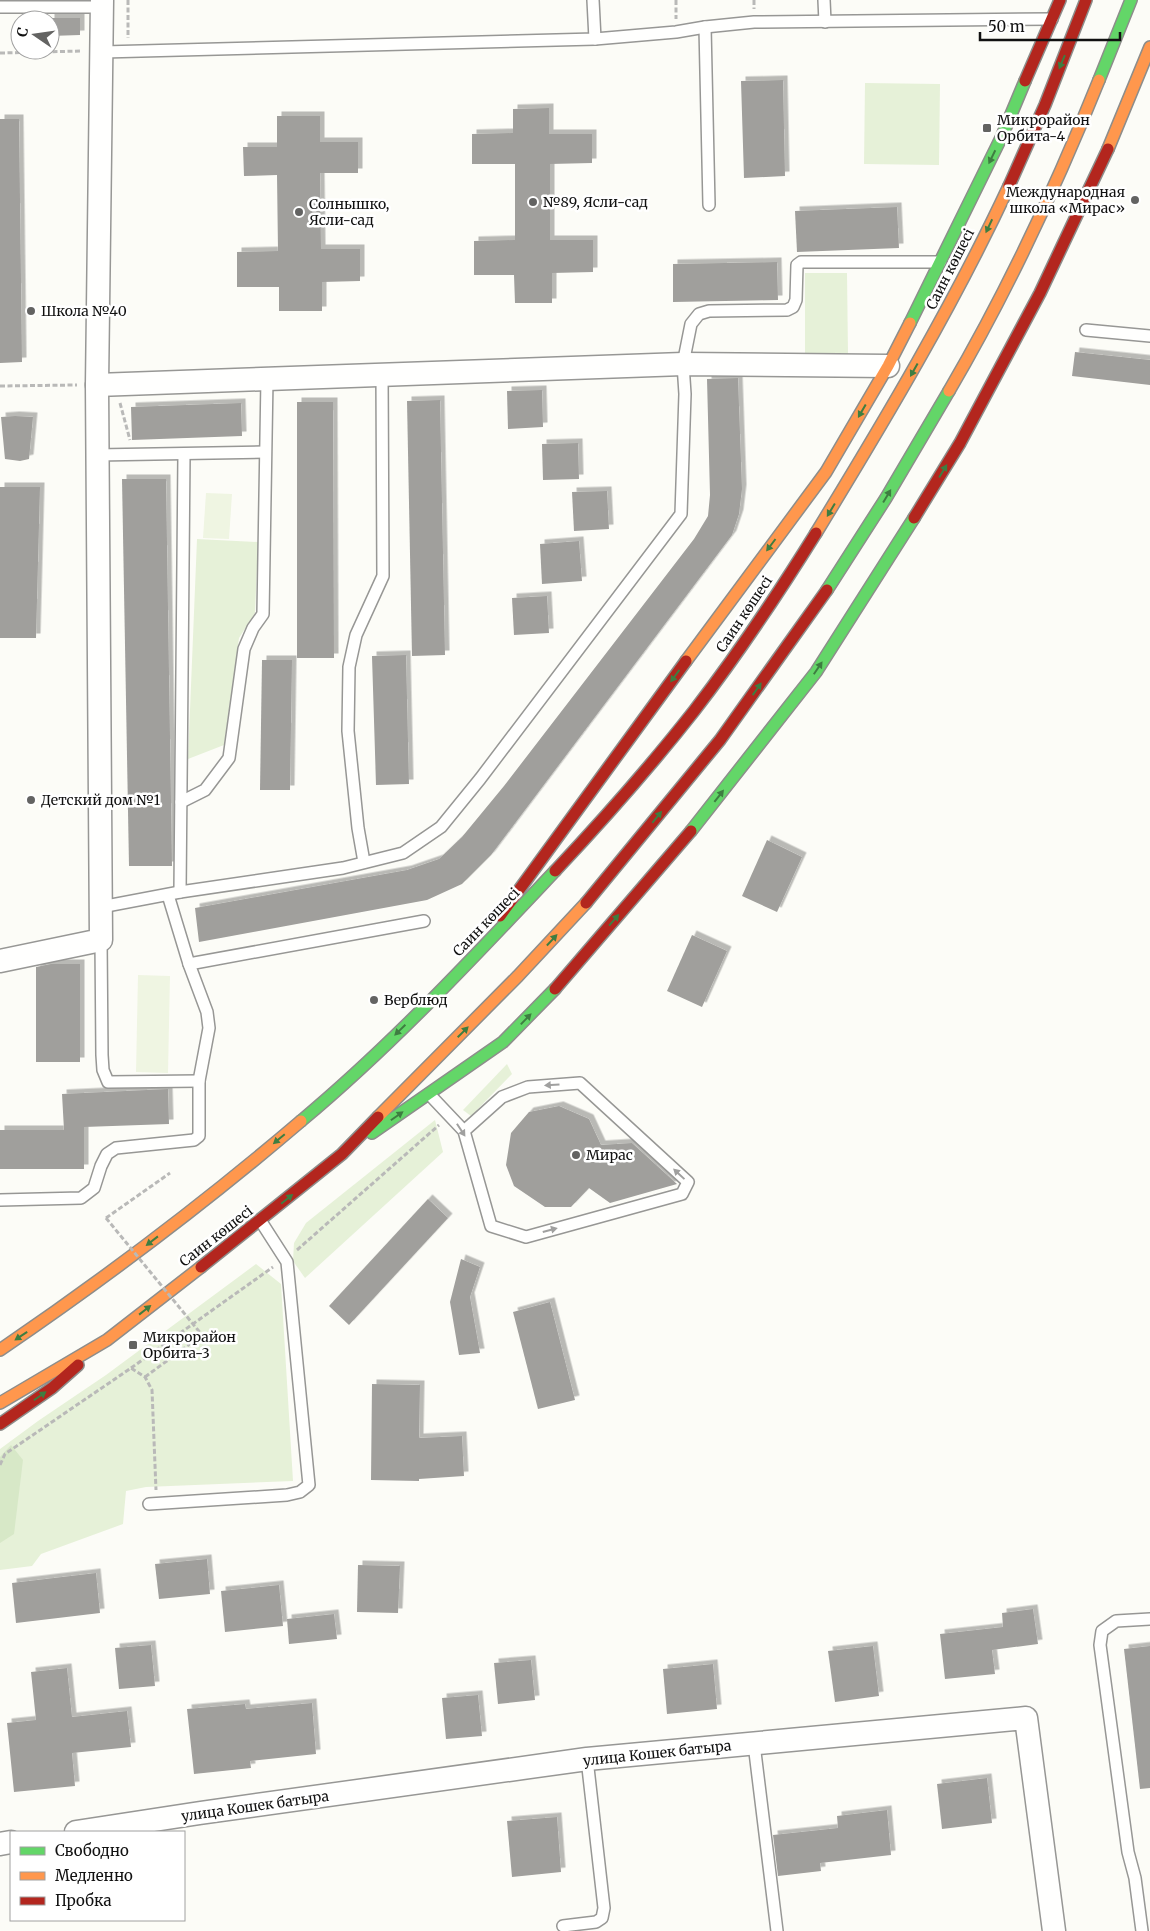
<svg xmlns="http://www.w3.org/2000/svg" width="1150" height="1931" font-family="Merriweather,serif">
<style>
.green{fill:#e6f1d8}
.forest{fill:#d7e8c7}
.pitch{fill:#eff5e2}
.building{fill:#a09f9c;filter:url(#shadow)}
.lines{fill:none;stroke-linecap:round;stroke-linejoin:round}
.lane-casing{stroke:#979795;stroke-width:14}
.street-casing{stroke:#979795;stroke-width:25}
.fast-casing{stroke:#8d8d8b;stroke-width:14}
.slow-casing{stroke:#8d8d8b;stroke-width:14}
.jam-casing{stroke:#8d8d8b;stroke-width:14}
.path{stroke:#b9b9b8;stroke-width:3;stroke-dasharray:5 2.5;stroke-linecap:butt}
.lane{stroke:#fffffe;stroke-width:11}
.street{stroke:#fffffe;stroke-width:22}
.fast{stroke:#63d668;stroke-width:11}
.slow{stroke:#ff974d;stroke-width:11}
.jam{stroke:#b3261e;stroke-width:11}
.path-bridge{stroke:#b9b9b8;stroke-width:3;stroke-dasharray:5 2.5;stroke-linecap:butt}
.oneway{fill:#3e7d41}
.oneway2{fill:#a0a09f}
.poi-dot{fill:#636362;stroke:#fff;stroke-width:2}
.labels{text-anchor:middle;stroke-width:5;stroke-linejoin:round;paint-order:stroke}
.poi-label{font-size:14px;fill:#111;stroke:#fff;text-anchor:start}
.street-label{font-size:14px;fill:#111;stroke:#fff}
</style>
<defs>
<filter id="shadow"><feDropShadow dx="4.5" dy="-4.5" stdDeviation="0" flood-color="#0004"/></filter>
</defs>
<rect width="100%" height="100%" fill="#fcfcf7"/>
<!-- green -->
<g class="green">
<path d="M865,83L940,84L939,165L864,164Z"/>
<path d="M805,273H847L848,354H805Z"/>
<path d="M197,539L258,542L255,613L239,638L224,745L188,759Z"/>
<path d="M507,1064L512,1074L471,1116L463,1110Z"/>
<path d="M435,1120L443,1152L305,1278L293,1261L294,1243L306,1223Z"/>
<path d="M256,1264L281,1284L293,1481L146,1487L126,1491L123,1524L41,1554L32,1566L0,1570V1449L38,1421L106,1375Z"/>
</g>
<!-- forest -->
<path class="forest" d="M11,1445L23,1460L14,1534L0,1543V1457Z"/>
<!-- pitch -->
<g class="pitch">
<path d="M206,493L232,494L229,539L203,538Z"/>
<path d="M138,975L170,976L168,1073L136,1072Z"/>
</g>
<!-- building -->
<g class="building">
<path d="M50,18H80V35L50,36Z"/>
<path d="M783,80L785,176L744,178L741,81Z"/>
<path d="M549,108V134H592V163L550,164V240H593V272L552,273V303H515L514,275H474V241L515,240V164H472V134L513,133V109Z"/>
<path d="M277,116H320V142H358V173H320L321,249H360V281L322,282V311H279V287H237V252L278,251L277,175L244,176L243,147H277Z"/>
<path d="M0,119H19L22,362L0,363Z"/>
<path d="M897,207L899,248L797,252L795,211Z"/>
<path d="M777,262L778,300L673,302V264Z"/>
<path d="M1075,352L1150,360V385L1072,376Z"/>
<path d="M738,378L742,489L739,514L732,535L491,855L462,884L427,900L199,942L195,908L407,870L439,859L462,837L504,786L694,539L708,516L710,495L707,379Z"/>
<path d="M542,390L543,427L508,429L507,391Z"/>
<path d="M440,400L445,655L412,656L407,401Z"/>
<path d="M297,402H333L334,658H297Z"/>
<path d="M241,403L242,436L132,440L131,407Z"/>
<path d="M15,416L33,417L29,459L20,461L5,459L1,417Z"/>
<path d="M578,443L579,479L543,480L542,444Z"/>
<path d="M122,479H166L172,866H129Z"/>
<path d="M0,487H40L36,638H0Z"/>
<path d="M607,491L609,529L574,531L572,492Z"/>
<path d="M579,541L582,581L542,584L540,544Z"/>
<path d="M547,596L549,633L514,635L512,598Z"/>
<path d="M406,655L409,784L376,785L372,656Z"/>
<path d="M262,660H292L290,790H260Z"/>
<path d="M767,840L802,857L777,912L742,896Z"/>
<path d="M692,935L727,951L702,1007L667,991Z"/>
<path d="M51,964H80V1062H36V967Z"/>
<path d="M168,1089L169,1124L84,1127V1169H0V1130H64L62,1094Z"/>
<path d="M559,1106L589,1119L601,1145L632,1143L677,1184L610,1203L589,1188L571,1207H545L514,1186L506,1165L511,1133L529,1112Z"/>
<path d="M428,1199L448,1218L349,1325L329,1306Z"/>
<path d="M461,1259L480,1267L470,1297L480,1353L459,1355L450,1302Z"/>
<path d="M550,1302L575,1400L538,1409L513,1312Z"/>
<path d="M372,1384L420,1385L419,1438L462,1436L464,1476L419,1479V1481L371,1480Z"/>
<path d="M207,1559L210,1594L159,1599L155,1564Z"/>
<path d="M358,1565L400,1566L398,1613L357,1612Z"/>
<path d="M96,1573L100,1613L16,1623L12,1583Z"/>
<path d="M279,1585L283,1626L225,1632L221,1591Z"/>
<path d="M1033,1609L1038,1644L992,1650L995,1674L945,1679L940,1634L1003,1627L1002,1613Z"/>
<path d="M334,1614L337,1639L289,1644L287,1619Z"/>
<path d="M151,1645L155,1686L119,1689L115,1648Z"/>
<path d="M873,1646L879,1696L835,1702L828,1651Z"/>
<path d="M1150,1646V1788L1140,1789L1124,1649Z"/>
<path d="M531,1660L535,1700L498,1704L494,1663Z"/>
<path d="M713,1664L717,1709L667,1714L663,1669Z"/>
<path d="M67,1668L72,1717L127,1711L131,1747L72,1753L75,1786L14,1792L7,1723L36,1720L31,1672Z"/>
<path d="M478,1695L482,1736L446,1739L442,1698Z"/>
<path d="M312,1703L316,1754L250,1761L251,1768L194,1774L187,1709L245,1704L246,1709Z"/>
<path d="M987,1778L992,1823L942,1829L937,1784Z"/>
<path d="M887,1810L891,1855L820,1863L821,1871L778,1876L773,1835L838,1828L837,1816Z"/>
<path d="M557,1817L561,1872L512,1877L507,1821Z"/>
</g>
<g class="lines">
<defs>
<g id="lane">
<path d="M593,0L595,39"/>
<path d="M824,0L825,22"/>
<path d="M0,7H102"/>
<path d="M705,27L709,205"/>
<path d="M103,52L595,39L676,32L705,27L754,22L1052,19"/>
<path d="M1086,330L1150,336"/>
<path d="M97,455L265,452"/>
<path d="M181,802L205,790L229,758L244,649L253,628L263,614L267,379"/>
<path d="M364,862L358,828L348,731L349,667L356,635L383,576L382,374"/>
<path d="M180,892L184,454"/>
<path d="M101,907L180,892L343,868L403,853L441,827L480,779L681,514L685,394L683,364L691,324L699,314L709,311L787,310L793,307L796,300L797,265L801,262H940"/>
<path d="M101,940L102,1055L103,1070L108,1082L199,1081"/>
<path d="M189,964L424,921"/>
<path d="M429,1094L464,1131L491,1226L526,1237L682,1194L688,1182L580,1083L528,1087L502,1097L464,1131"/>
<path d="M0,1200L81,1198L94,1188L101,1166L107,1154L116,1148L194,1140L199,1136V1081L209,1028L207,1012L189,964L168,895"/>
<path d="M149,1504L287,1495L300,1492L309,1485L287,1262L260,1220"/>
<path d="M754,1744L777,1931"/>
<path d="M563,1926L596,1922L602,1918L604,1908L587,1759"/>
<path d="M1142,1931L1135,1878L1128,1852L1100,1645L1102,1631L1116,1621L1150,1619"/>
</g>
<g id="street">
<path d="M97,385L683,364L888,366"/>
<path d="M0,961L101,940L97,385L102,0"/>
<path d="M76,1832L200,1813L587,1759L1026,1718L1054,1931"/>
<path d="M0,1844L11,1842"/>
</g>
<g id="fast">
<path d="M1099,80L1131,0"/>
<path d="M910,323L1002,136L1025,81"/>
<path d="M827,590L886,498L949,391"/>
<path d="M691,831L816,672L914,518"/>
<path d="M301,1121C392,1045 473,958 555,871"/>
<path d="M372,1133L503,1042L555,989"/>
</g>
<g id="slow">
<path d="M1108,149L1150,47"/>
<path d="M949,391C1007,292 1056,187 1099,80"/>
<path d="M816,533C885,420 953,306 1009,186"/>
<path d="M686,661L826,472L888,366L910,323"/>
<path d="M378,1117L518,976L586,903"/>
<path d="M0,1350C104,1279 205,1203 301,1121"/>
<path d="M0,1403L107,1340L201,1267"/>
</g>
<g id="jam">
<path d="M1025,81L1060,0"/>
<path d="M1009,186L1045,105L1086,0"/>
<path d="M914,518L960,443L1040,293L1108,149"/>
<path d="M555,871C603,820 650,767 694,711C738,654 778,594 816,533"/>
<path d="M586,903L720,740L827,590"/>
<path d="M500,916L686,661"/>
<path d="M555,989L691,831"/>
<path d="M201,1267L342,1154L378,1117"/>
<path d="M0,1424L52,1388L78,1365"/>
</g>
</defs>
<!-- lane casing -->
<use href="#lane" class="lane-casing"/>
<!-- street casing -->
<use href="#street" class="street-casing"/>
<!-- fast casing -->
<use href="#fast" class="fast-casing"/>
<!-- slow casing -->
<use href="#slow" class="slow-casing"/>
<!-- jam casing -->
<use href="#jam" class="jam-casing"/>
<!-- path -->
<g class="path">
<path d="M128,0V38"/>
<path d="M676,0V19"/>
<path d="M754,0V9"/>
<path d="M0,53L82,51"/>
<path d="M0,386L77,385"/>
<path d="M120,403L130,440"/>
<path d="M106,1218L170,1173"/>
<path d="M297,1250L439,1125"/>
<path d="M131,1368L273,1267"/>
<path d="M145,1377L202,1335"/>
<path d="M0,1465L5,1454L131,1368L145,1377L152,1390L156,1490"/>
</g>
<!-- lane -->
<use href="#lane" class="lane"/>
<!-- street -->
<use href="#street" class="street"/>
<!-- fast -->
<use href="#fast" class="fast"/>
<!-- slow -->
<use href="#slow" class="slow"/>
<!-- jam -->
<use href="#jam" class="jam"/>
<!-- path-bridge -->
<path class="path-bridge" d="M106,1218L202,1335"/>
</g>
<!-- one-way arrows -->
<defs><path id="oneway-solid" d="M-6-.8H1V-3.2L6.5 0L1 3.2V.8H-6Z" transform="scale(1.25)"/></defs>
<g class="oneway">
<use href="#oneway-solid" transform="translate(1062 62) rotate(113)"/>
<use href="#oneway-solid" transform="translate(992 157) rotate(116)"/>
<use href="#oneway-solid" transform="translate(989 226) rotate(115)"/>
<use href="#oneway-solid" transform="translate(914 370) rotate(119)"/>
<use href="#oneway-solid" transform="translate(862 411) rotate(120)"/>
<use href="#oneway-solid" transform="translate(943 471) rotate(-59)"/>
<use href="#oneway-solid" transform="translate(887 496) rotate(-59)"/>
<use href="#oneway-solid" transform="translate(831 510) rotate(121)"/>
<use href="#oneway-solid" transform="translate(771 545) rotate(127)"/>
<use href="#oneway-solid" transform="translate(818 668) rotate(-56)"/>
<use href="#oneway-solid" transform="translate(675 676) rotate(126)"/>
<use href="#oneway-solid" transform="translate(757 689) rotate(-55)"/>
<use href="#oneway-solid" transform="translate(719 796) rotate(-52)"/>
<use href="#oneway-solid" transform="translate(657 817) rotate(-51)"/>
<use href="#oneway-solid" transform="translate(614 920) rotate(-49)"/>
<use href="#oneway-solid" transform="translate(552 940) rotate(-47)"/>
<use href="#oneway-solid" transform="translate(526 1019) rotate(-46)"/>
<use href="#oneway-solid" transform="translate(400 1030) rotate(136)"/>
<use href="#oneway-solid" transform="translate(463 1032) rotate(-45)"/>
<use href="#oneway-solid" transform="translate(397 1116) rotate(-35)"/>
<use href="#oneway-solid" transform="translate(279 1139) rotate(140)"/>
<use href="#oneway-solid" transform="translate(287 1199) rotate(-39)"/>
<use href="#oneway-solid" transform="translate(152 1241) rotate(142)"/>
<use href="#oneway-solid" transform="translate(145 1310) rotate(-38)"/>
<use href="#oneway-solid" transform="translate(21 1336) rotate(146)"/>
<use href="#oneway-solid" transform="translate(40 1396) rotate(-35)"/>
</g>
<g class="oneway2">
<use href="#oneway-solid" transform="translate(552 1085) rotate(176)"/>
<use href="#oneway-solid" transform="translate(461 1130) rotate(57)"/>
<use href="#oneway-solid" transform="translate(679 1174) rotate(-137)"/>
<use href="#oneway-solid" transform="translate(550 1230) rotate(-15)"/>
</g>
<!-- markers -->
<g class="poi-dot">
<rect x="982" y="123" width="10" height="10" rx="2.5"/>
<circle cx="1135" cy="200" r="5"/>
<circle cx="533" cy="202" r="5"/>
<circle cx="299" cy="212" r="5"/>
<circle cx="31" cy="311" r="5"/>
<circle cx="31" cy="800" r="5"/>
<circle cx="374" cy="1000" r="5"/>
<circle cx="576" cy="1155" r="5"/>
<rect x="128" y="1340" width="10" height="10" rx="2.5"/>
</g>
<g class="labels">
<!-- poi labels -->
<g class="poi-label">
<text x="997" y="125">Микрорайон<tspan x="997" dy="16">Орбита-4</tspan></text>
<text x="1125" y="197" text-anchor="end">Международная<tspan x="1125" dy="16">школа «Мирас»</tspan></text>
<text x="543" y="207">№89, Ясли-сад</text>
<text x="309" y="209">Солнышко,<tspan x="309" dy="16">Ясли-сад</tspan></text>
<text x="41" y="316">Школа №40</text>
<text x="41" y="805">Детский дом №1</text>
<text x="384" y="1005">Верблюд</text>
<text x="586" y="1160">Мирас</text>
<text x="143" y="1342">Микрорайон<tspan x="143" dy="16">Орбита-3</tspan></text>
</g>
<!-- street labels -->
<g class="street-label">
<text transform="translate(950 269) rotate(-63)" y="5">Саин көшесі</text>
<text transform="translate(744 614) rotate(-56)" y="5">Саин көшесі</text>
<text transform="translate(486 922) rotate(-46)" y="5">Саин көшесі</text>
<text transform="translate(216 1236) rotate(-38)" y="5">Саин көшесі</text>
<text transform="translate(657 1753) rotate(-6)" y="5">улица Кошек батыра</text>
<text transform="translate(255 1806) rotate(-8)" y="5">улица Кошек батыра</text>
</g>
</g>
<!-- legend -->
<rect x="10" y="1831" width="175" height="90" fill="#ffffff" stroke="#a0a0a0"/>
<rect x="20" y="1847" width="25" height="8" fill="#63d668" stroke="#a0a0a0"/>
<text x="55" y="1856" font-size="15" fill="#111111">Свободно</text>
<rect x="20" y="1872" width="25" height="8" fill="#ff974d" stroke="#a0a0a0"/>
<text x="55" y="1881" font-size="15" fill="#111111">Медленно</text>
<rect x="20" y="1897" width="25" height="8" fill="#b3261e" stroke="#a0a0a0"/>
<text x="55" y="1906" font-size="15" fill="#111111">Пробка</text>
<!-- north arrow -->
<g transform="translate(35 35) rotate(283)"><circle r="24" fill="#ffffff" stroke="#a0a0a0"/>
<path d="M0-4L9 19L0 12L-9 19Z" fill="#636362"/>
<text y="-8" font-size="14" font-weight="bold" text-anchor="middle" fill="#111111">С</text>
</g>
<!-- scale -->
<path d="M980 32v8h140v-8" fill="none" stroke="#111111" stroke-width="2.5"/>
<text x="988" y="32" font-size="15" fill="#111111" stroke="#ffffff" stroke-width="4" paint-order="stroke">50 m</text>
</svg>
